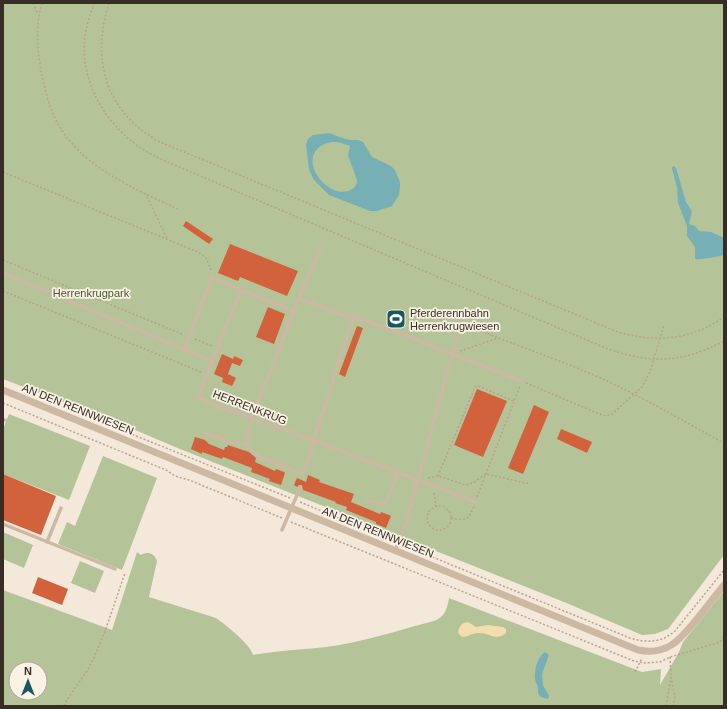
<svg xmlns="http://www.w3.org/2000/svg" width="727" height="709" font-family="Helvetica,sans-serif">
<style>
.green{fill:#b4c498;fill-rule:evenodd}
.sand{fill:#f3dcad}
.water{fill:#76b0b4;fill-rule:evenodd}
.building{fill:#d1623b}
.lines{fill:none;stroke-linecap:round;stroke-linejoin:round}
.path{stroke:#b9a28e;stroke-width:1.5;stroke-dasharray:2 2;stroke-linecap:butt}
.lane{stroke:#cdb8a4;stroke-width:3.5}
.street{stroke:#cdb8a4;stroke-width:7}
.labels{text-anchor:middle;stroke-width:3.5;stroke-linejoin:round;paint-order:stroke}
.park-label{font-size:11px;fill:#465828;stroke:#fbf2e6}
.poi-label{font-size:11px;fill:#382c27;stroke:#fbf2e6;text-anchor:start}
.street-label{font-size:11px;fill:#382c27;stroke:#fbf2e6}
</style>
<rect width="100%" height="100%" fill="#f4e8da"/>
<!-- green -->
<g class="green">
<path d="M3,3H724V555L668,629L655,634L642,635L564,602L175,447L133,429L3,379Z"/>
<path d="M9,414L90,446L69,500L3,474V429Z"/>
<path d="M103,456L157,478L122,570L58,544L67,522L75,526Z"/>
<path d="M3,532L33,545L24,568L3,559Z"/>
<path d="M137,552L141,555C148,551 154,553 157,561L149,597L216,618C226,625 250,644 253,655C285,649 318,650 350,643C379,637 406,628 434,621C445,617 447,609 449,598L642,672L661,669L660,685L679,652L683,642L724,591V706H3V590L112,630ZM16,669H40V693H16Z"/>
<path d="M80,561L104,571L95,593L71,583Z"/>
</g>
<!-- sand -->
<path class="sand" d="M468,622L476,627L488,625L503,627L506,629V633C496,642 489,632 478,633C472,633 468,637 462,637L458,633C459,627 461,623 468,622Z"/>
<!-- water -->
<g class="water">
<path d="M330,133L339,137L350,140H358L363,142L372,157L391,166L395,170L400,182V187L399,195L392,206L377,211H370L329,195L314,180L309,170L306,144L308,139L313,135ZM332,142H338L350,146L348,155L357,180C357,186 354,189 348,191C327,197 301,164 318,148C321,145 327,143 332,142Z"/>
<path d="M674,166L676,168L686,202L692,211L689,224L695,226L699,231L711,232L724,238L723,255C718,257 699,260 695,259V247L687,236V226L678,203L677,187L672,169V167Z"/>
<path d="M545,652L549,655L542,674L543,685L549,696L548,699C545,698 541,698 539,695C538,693 538,691 538,689C538,686 536,683 535,679C534,671 537,657 545,652Z"/>
</g>
<!-- building -->
<g class="building">
<path d="M186,221L213,239L209,244L183,226Z"/>
<path d="M230,244L298,271L287,296L240,277L238,281L218,273Z"/>
<path d="M268,307L285,314L274,344L256,337Z"/>
<path d="M357,326L363,328L345,377L339,374Z"/>
<path d="M222,354L233,359L234,356L243,360L240,366L232,363L228,374L236,378L232,386L222,382L223,378L214,374Z"/>
<path d="M477,389L507,401L483,457L454,445Z"/>
<path d="M534,405L549,412L523,474L508,468Z"/>
<path d="M561,429L592,442L587,453L557,439Z"/>
<path d="M195,437L205,440L209,444L224,450L225,447H227L228,445L249,452L256,458L255,462L275,471L276,469L284,472L285,473L281,485L269,481L270,479L251,472L252,468L223,457L222,459L202,452V454L191,449Z"/>
<path d="M3,474L56,496L41,535L3,520Z"/>
<path d="M308,475L320,480L319,482L354,494L351,502L380,514L381,512L389,515L391,516L386,528L376,524V522L346,510L347,507L335,503L336,502L303,490L302,485H299L297,487L294,485L297,478L306,482Z"/>
<path d="M38,577L68,589L62,605L32,593Z"/>
</g>
<g class="lines">
<!-- path -->
<g class="path">
<path d="M33,3L38,14"/>
<path d="M42,3C35,26 37,51 42,75C45,88 48,104 54,116C77,166 133,188 180,210"/>
<path d="M94,3C90,14 87,25 85,36C79,80 105,124 141,148C148,153 157,157 165,161L608,349C652,364 682,363 724,341"/>
<path d="M109,3C91,60 105,112 160,142L618,332C655,343 692,340 724,317"/>
<path d="M3,172L198,252L206,258L212,272"/>
<path d="M145,193L168,240"/>
<path d="M3,260L184,335"/>
<path d="M3,291L201,372"/>
<path d="M469,326C514,345 561,360 605,380C646,399 685,422 724,443"/>
<path d="M195,339L212,346"/>
<path d="M460,351L498,338"/>
<path d="M526,383L602,415L606,416L612,414L642,387L650,372L664,325"/>
<path d="M3,403L166,470L175,476L189,480L282,518"/>
<path d="M99,421L290,498"/>
<path d="M438,476L475,387L478,386L514,401"/>
<path d="M428,478L438,476L466,485L473,483L486,474L530,484"/>
<path d="M434,493L436,506"/>
<path d="M477,497L520,386"/>
<path d="M300,502L394,541"/>
<circle cx="439" cy="518" r="12"/>
<path d="M451,518C466,521 468,521 474,506"/>
<path d="M291,522L634,661L645,663L660,662L670,657L720,642L724,635"/>
<path d="M403,545L630,638C647,643 661,643 675,631L724,570"/>
<path d="M670,657L671,675L675,698L673,706"/>
<path d="M635,672L642,658"/>
<path d="M64,706C71,691 83,679 91,664C105,635 114,604 125,573"/>
<path d="M666,706L671,677"/>
</g>
<!-- lane -->
<g class="lane">
<path d="M3,273L212,361L198,397L217,406L315,441L476,502"/>
<path d="M241,290L294,311"/>
<path d="M299,298L321,247"/>
<path d="M184,350L212,277L241,290L212,361"/>
<path d="M3,420H5"/>
<path d="M203,432L229,442L245,444L255,454L262,458L301,473L305,470L315,441"/>
<path d="M313,440L331,390L335,370L354,317"/>
<path d="M245,444L252,418L299,298L342,315L354,317L387,328L521,381"/>
<path d="M367,501L382,503L387,501L398,472"/>
<path d="M3,524L115,569"/>
<path d="M282,530L300,488"/>
<path d="M47,542L61,508"/>
<path d="M395,551L406,524L452,354L469,308"/>
</g>
<!-- street -->
<path class="street" d="M3,390L638,650C667,656 680,640 697,619C706,608 715,596 724,585"/>
</g>
<!-- icons -->
<defs>
<symbol id="stadium-square" viewBox="-11 -11 22 22"><rect x="-9" y="-9" width="18" height="18" rx="4" fill="#18575d" stroke="#fbf2e6"/><path d="M0-5a6.5 5 0 1 0 0 10a6.5 5 0 1 0 0-10ZM-3.5-1.8h7v3.6h-7Z" fill="#fff"/></symbol>
</defs>
<g fill-rule="evenodd">
<use href="#stadium-square" x="385" y="308" width="22" height="22"/>
</g>
<g class="labels">
<!-- park labels -->
<g class="park-label">
<text x="91" y="297">Herrenkrugpark</text>
</g>
<!-- poi labels -->
<g class="poi-label">
<text x="410" y="317">Pferderennbahn<tspan x="410" dy="13">Herrenkrugwiesen</tspan></text>
</g>
<!-- street labels -->
<g class="street-label">
<text transform="translate(250 407) rotate(21)" y="4">HERRENKRUG</text>
<text transform="translate(78 409) rotate(22)" y="4">AN DEN RENNWIESEN</text>
<text transform="translate(378 532) rotate(22)" y="4">AN DEN RENNWIESEN</text>
</g>
</g>
<!-- border -->
<rect width="727" height="709" fill="none" stroke="#382c27" stroke-width="8"/>
<!-- north arrow -->
<g transform="translate(28 681)"><circle r="19" fill="#fbf2e6" stroke="#ada39a"/>
<path d="M0-3L7 15L0 10L-7 15Z" fill="#18575d"/>
<text y="-6" font-size="11" font-weight="bold" text-anchor="middle" fill="#382c27">N</text>
</g>
</svg>
